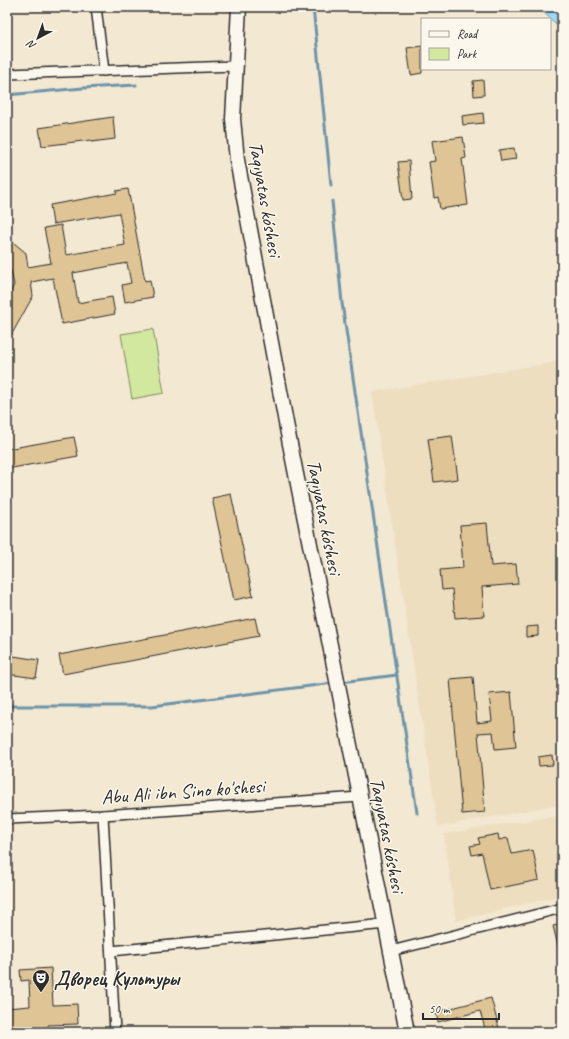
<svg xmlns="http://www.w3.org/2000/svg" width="569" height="1039" font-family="Caveat,sans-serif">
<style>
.built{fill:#eddec0}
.green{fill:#d1e89e;stroke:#7e8a64}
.water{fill:#9bdafc;stroke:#6e94a8}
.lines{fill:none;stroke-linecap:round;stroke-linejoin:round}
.stream{stroke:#6e94a8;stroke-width:3}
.building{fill:#dfc595;stroke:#2b2b2b}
.street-casing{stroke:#2b2b2b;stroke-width:12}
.primary-casing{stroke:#2b2b2b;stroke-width:17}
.street{stroke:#fbf7ec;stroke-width:9}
.primary{stroke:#fbf7ec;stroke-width:14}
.labels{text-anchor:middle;stroke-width:3;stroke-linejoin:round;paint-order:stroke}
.street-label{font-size:20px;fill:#2b2b2b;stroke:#fbf7ec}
.poi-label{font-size:20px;font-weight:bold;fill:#2b2b2b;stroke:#fbf7ec;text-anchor:start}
</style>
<rect width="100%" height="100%" fill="#f3e8d2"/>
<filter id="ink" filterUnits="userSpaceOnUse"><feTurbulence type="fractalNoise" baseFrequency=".025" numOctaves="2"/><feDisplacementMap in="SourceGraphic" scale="8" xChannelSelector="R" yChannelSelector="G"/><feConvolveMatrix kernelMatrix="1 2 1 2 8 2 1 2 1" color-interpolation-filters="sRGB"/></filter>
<g filter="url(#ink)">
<!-- built -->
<g class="built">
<path d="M562,361V804L438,827L372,392Z"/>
<path d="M562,815V895L456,921L444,834Z"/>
</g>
<!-- green -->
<path class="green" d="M153,329L164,393L132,399L121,334Z"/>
<!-- water -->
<path class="water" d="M538,7H562V27L555,23Z"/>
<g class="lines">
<!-- stream -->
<g class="stream">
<path d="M313,7L331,185"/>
<path d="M7,95L83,88L136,85"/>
<path d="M332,201L342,303L417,813"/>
<path d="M341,682L397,675"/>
<path d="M7,706H152L334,683"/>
</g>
</g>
<!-- building -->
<g class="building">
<path d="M422,46V73L411,75L407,48Z"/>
<path d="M483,80L484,95L474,96L473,81Z"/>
<path d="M483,113L484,123L463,125L462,116Z"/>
<path d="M113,117L115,139L91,142V140L42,146L39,128Z"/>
<path d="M463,137L466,158L462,159L468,205L440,209L438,197L434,198L429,162L435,161L432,141Z"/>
<path d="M514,148L516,159L501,161L499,150Z"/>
<path d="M409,161L412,199L403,200L398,162Z"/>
<path d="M128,189L145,281L150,280L153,297L125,302L122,285L131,283L127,263L73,273L78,303L112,297L115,314L62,324L53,278L31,282L33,296L7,343V298L14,285L11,271L7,267V237L26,253L28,267L51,263L44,228L61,225L66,255L125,245L119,213L53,224L50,205L117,193L116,191Z"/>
<path d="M452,436L458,479L434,482L428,439Z"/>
<path d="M74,437L78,456L7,469V449Z"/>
<path d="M231,494L253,596L234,600L212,498Z"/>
<path d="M487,523L491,566L516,564L518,584L482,587L484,616L455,618L452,589L442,590L440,570L463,568L460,525Z"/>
<path d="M255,618L259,636L63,674L59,655Z"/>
<path d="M538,626V636L526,637V627Z"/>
<path d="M7,655L39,660L36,678L7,674Z"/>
<path d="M473,677L477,723L492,721L489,694L511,692L516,747L495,749L493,732L478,733L485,812L462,814L450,679Z"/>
<path d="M552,755L553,765L539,766L538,757Z"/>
<path d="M498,834L499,840L508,838L512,854L533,850L539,880L490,890L482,853L472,855L470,846L480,844L478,838Z"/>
<path d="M562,924V950H559L553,926Z"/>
<path d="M51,968L53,1005L77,1004L78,1024L48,1025V1032H7V1008L30,1006L29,980L21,981L20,970Z"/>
<path d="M491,998L500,1032H486L480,1011L438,1022L436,1012Z"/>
</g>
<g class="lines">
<defs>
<g id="street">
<path d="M96,7L104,71"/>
<path d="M7,74L235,66"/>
<path d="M103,815L115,1032"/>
<path d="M7,819L103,815L360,797"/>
<path d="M111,951L386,924"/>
<path d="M391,951L562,908"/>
</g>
<path id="primary" d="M239,7L233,119L237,160L289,439L407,1032"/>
</defs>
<!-- street casing -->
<use href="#street" class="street-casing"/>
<!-- primary casing -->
<use href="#primary" class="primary-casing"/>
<!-- street -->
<use href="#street" class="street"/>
<!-- primary -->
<use href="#primary" class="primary"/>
</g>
</g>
<!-- icons -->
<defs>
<symbol id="theatre-pin" viewBox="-11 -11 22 30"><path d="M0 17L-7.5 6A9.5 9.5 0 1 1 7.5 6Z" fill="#2b2b2b" stroke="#fbf7ec"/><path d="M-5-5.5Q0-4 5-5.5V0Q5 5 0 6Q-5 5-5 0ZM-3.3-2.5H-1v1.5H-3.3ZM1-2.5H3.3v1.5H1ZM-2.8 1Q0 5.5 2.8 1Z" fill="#fff"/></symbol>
</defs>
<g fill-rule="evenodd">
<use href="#theatre-pin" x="31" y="968" width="20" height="27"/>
</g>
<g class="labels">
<!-- street labels -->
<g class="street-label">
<text transform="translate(266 199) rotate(80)" y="7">Taqıyatas kóshesi</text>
<text transform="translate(325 517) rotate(79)" y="7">Taqıyatas kóshesi</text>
<text transform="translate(183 791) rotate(-4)" y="7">Abu Ali ibn Sino ko'shesi</text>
<text transform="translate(388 835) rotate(79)" y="7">Taqıyatas kóshesi</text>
</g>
<!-- poi labels -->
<g class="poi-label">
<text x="54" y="985">Дворец Культуры</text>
</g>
</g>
<!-- margin -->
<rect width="569" height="1039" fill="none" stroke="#fbf7ec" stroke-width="24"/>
<rect x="12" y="12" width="545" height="1015" fill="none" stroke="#2b2b2b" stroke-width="1.5" filter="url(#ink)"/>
<!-- legend -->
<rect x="421" y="18" width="130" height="52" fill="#fbf7ec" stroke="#a8a59f"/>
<rect x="429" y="31" width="20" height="6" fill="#fbf7ec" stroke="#a8a59f"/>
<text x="457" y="38" font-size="12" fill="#2b2b2b">Road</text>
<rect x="429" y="48" width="20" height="12" fill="#d1e89e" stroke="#a8a59f"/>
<text x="457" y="58" font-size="12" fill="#2b2b2b">Park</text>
<!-- north arrow -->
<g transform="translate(38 38) rotate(221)" stroke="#fbf7ec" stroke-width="3" paint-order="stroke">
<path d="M0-3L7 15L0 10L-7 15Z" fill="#2b2b2b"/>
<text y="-6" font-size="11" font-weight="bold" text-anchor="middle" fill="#2b2b2b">N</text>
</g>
<!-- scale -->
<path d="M423 1013v6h76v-6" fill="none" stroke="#2b2b2b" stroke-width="2"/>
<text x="429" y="1013" font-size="12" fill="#2b2b2b" stroke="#fbf7ec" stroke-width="3" paint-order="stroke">50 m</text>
</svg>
